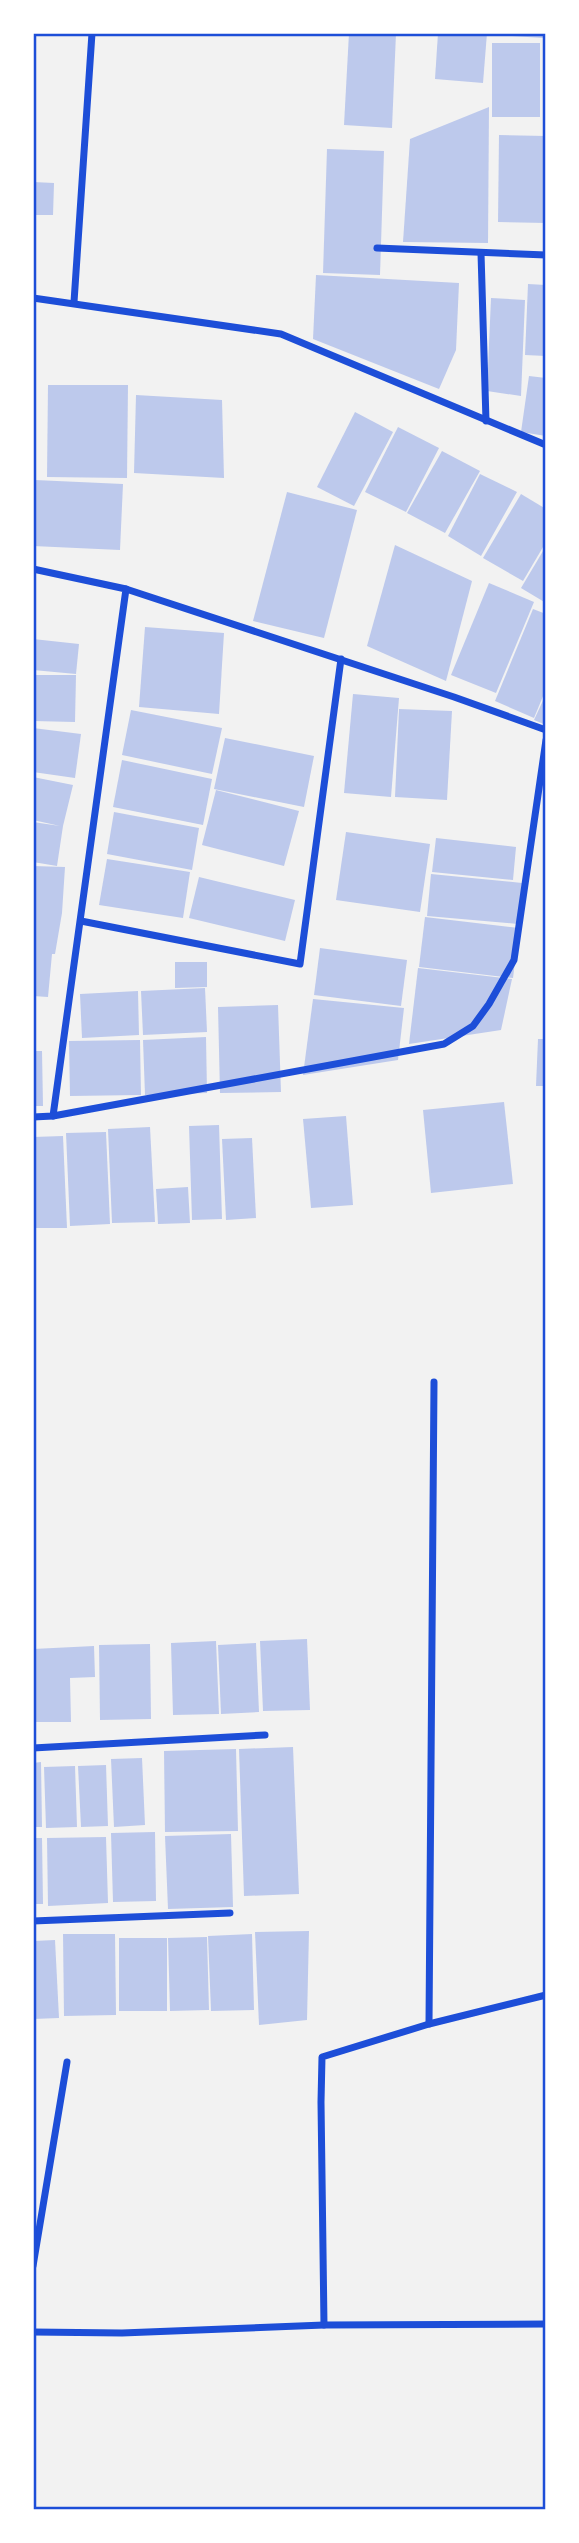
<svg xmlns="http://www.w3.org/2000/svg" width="579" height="2543" font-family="'DM Sans',sans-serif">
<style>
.building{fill:#bdc9ec}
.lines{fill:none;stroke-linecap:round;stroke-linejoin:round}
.minor{stroke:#1d4ed8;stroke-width:7}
.neatline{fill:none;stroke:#1d4ed8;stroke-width:2.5}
</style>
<rect width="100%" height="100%" fill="#f2f2f2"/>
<!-- building -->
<g class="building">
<path d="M349,33H396L392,128L344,125Z"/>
<path d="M438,33H487L483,83L435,79Z"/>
<path d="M496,33H543V38L496,35Z"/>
<rect x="492" y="43" width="48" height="74"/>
<path d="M489,107L488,243L403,242L410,139Z"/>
<path d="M499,135L546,136V223L498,222Z"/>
<path d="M327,149L384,151L380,275L323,273Z"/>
<path d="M33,182L54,183L53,215H33Z"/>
<path d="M316,275L459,283L456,350L439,389L313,339Z"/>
<path d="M528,284L546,285V356L525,355Z"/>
<path d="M491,298L525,300L521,396L487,391Z"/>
<path d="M529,376L546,378V436L521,432Z"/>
<path d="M48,385H128L127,478L47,477Z"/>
<path d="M136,395L222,400L224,478L134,473Z"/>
<path d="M355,412L393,432L354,506L317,487Z"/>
<path d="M398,427L439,448L406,512L365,492Z"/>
<path d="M442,451L480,471L445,533L407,513Z"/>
<path d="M480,474L517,492L481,556L448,536Z"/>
<path d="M35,480L123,484L120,550L33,546Z"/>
<path d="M287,492L357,510L324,638L253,621Z"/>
<path d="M521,494L546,509V542L523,581L483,558Z"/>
<path d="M395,545L472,581L446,681L367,646Z"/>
<path d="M546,546V603L521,588Z"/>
<path d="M489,583L534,602L496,693L451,675Z"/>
<path d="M533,609L546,614V689L534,718L495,701Z"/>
<path d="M145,627L224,633L219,714L139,707Z"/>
<path d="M33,639L79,644L76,674L33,670Z"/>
<path d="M33,675H76L75,722L33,721Z"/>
<path d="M353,694L399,698L391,797L344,793Z"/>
<path d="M546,694V725L534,720Z"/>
<path d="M399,709L452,711L447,800L395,797Z"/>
<path d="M131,710L222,728L212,774L122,755Z"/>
<path d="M33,728L81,734L75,778L33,772Z"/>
<path d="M225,738L314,756L304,807L214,789Z"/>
<path d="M122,760L212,779L203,825L113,807Z"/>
<path d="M33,777L73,785L63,826L57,866L33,862V822L60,826L33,820Z"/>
<path d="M216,790L299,811L284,866L202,845Z"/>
<path d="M114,812L199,828L192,870L107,854Z"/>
<path d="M346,832L430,844L420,912L336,900Z"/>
<path d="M436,838L516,847L513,880L432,872Z"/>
<path d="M107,859L190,872L183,918L99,905Z"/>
<path d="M33,866L65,867L62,913L55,954H52L48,997L33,996Z"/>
<path d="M431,874L522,883L518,924L427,916Z"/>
<path d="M199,877L295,900L285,941L189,918Z"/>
<path d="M425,917L519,928L513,978L419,967Z"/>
<path d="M320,948L407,960L401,1006L314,995Z"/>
<path d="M175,962H207V987L175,988Z"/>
<path d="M418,968L512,979L501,1030L409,1044Z"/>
<path d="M205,988L207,1032L143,1035L141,991Z"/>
<path d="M138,991L139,1035L82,1038L80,994Z"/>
<path d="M313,999L404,1008L398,1060L303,1075Z"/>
<path d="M278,1005L281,1092L220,1093L218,1007Z"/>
<path d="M206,1037L207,1093L145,1095L143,1040Z"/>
<path d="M538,1039H546V1086H536Z"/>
<path d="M140,1040L141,1095L70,1096L69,1041Z"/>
<path d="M33,1051H42L43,1106H33Z"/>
<path d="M504,1102L513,1184L431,1193L423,1110Z"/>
<path d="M346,1116L353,1205L311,1208L303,1119Z"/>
<path d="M219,1125L222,1219L192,1220L189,1126Z"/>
<path d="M150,1127L155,1222L112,1223L108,1129Z"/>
<path d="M106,1132L110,1224L70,1226L66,1133Z"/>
<path d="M63,1136L67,1228H33V1137Z"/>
<path d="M252,1138L256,1218L226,1220L222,1139Z"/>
<path d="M188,1187L190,1223L158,1224L156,1189Z"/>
<path d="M307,1639L310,1710L263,1711L260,1641Z"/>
<path d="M216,1641L219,1714L173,1715L171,1643Z"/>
<path d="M256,1643L259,1712L221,1714L218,1645Z"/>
<path d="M150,1644L151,1719L100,1720L99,1645Z"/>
<path d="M94,1646L95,1677L70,1678L71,1722H33V1649Z"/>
<path d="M293,1747L299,1894L244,1896L239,1749Z"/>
<path d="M236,1749L238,1831L165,1832L164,1751Z"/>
<path d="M142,1758L145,1825L114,1827L111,1759Z"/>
<path d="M41,1762L42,1827H33V1763Z"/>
<path d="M106,1765L108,1826L81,1827L78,1766Z"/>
<path d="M75,1766L77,1827L46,1828L44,1767Z"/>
<path d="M155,1832L156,1901L113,1902L111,1833Z"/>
<path d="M231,1834L233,1907L168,1909L165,1836Z"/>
<path d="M106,1837L108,1903L48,1906L47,1838Z"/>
<path d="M33,1838H42L43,1904H33Z"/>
<path d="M309,1931L307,2020L259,2025L255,1932Z"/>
<path d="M63,1934H115L116,2015L64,2016Z"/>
<path d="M252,1934L254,2010L211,2011L208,1936Z"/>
<path d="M207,1937L209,2010L170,2011L168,1938Z"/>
<rect x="119" y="1938" width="48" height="73"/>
<path d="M55,1940L59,2018L33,2019V1941Z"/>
</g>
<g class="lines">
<!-- minor -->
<g class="minor">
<path d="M377,248L546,255"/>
<path d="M481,253L486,421"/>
<path d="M33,298L281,334L546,445"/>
<path d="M74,302L92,33"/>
<path d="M33,569L126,589L53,1116"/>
<path d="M126,589L454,697L546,730"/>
<path d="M81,921L300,964L341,659"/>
<path d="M33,1117L53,1116L444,1044L473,1026L489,1004L514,960L546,740"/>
<path d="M33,1748L265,1735"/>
<path d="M33,1921L230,1913"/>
<path d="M429,2024L434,1382"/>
<path d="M33,2266L67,2062"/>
<path d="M324,2325L321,2102L322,2057L429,2024L546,1995"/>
<path d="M33,2332L122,2333L324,2325L546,2324"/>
</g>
</g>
<!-- border -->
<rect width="579" height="2543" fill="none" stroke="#ffffff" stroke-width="70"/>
<rect x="35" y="35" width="509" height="2473" class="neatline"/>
</svg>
